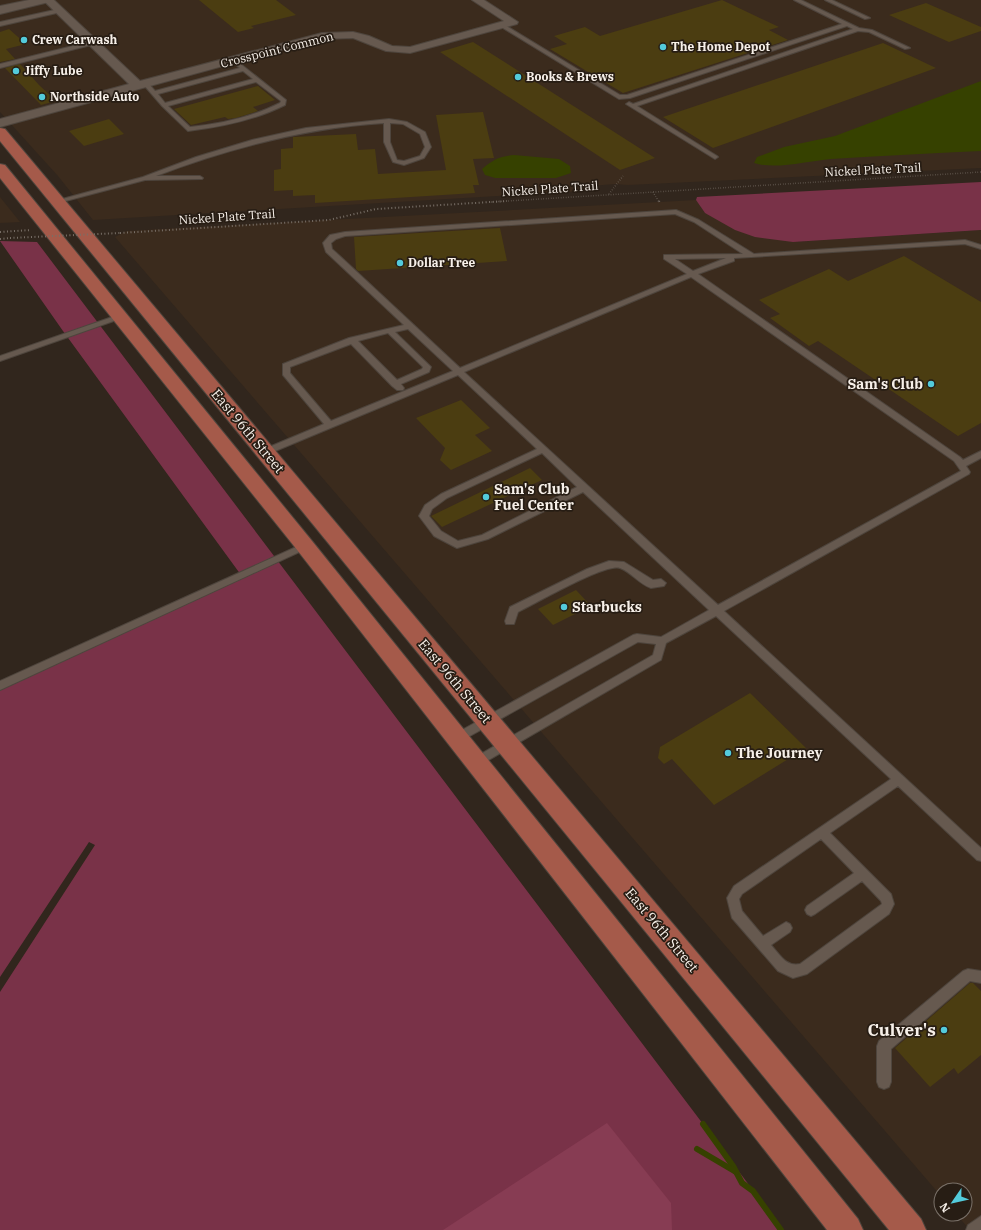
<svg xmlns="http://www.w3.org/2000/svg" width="981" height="1230" font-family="'IBM Plex Serif',serif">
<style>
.built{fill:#3b2b1d}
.green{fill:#793248}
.forest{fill:#873c53}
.water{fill:#364100}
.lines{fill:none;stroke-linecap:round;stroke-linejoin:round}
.stream{stroke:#364100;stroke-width:6}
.building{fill:#4b3d11}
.service-casing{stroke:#4e453d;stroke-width:2}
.minor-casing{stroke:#4e453d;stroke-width:2}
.tertiary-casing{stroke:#4e453d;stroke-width:2}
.primary-casing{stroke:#4e453d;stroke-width:2}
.path-far1{stroke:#786f67;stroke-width:1.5;stroke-dasharray:0.5 2;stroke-linecap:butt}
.path{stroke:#786f67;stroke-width:2;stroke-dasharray:1 2.5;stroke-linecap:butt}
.service{fill:#66594f;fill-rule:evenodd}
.minor{fill:#66594f;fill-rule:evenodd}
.tertiary{fill:#66594f;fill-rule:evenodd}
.primary{fill:#a55a4a;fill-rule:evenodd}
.path-bridge{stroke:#786f67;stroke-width:2;stroke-dasharray:1 2.5;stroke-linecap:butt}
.poi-dot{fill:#53cbdb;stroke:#271d14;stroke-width:1.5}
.labels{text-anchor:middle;stroke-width:3.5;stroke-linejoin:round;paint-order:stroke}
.far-poi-label{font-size:12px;font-weight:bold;fill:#f7f0e9;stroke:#271d14;text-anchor:start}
.far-street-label{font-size:12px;fill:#f7f0e9;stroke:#271d14}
.poi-label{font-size:14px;font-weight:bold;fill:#f7f0e9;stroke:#271d14;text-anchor:start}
.street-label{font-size:14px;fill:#f7f0e9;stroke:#271d14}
.near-poi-label{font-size:17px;font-weight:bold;fill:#f7f0e9;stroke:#271d14;text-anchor:end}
</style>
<rect width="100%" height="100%" fill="#31261d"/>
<!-- built -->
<g class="built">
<path d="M0,0H981V168L628,185L615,184L590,186L583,191L93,220L58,176L0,112Z"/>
<path d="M0,197L20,222L0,223Z"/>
<path d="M696,200L705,213L793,242L981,230V1230H970L956,1214H965V1190H941V1196L115,237L127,231Z"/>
</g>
<!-- green -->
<g class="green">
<path d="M981,182V230L793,242L755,237L735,230L705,213L696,200L697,197Z"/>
<path d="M0,241L37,242L783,1230H0V992L95,845L89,842L0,977V686L241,575L63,331Z"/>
</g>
<!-- forest -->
<path class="forest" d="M607,1123L671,1203L672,1230H443Z"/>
<!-- water -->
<g class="water">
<path d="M981,81V151C931,153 881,156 831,159C808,161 775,170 754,163L757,157L784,147L835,136Z"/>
<path d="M514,155L559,159L570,166L571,173L556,178H495L485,175L482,169C492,160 500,156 514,155Z"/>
</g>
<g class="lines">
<!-- stream -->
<g class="stream">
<path d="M703,1124L733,1166L742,1183L753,1191L781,1230"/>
<path d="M697,1149L736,1172"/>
</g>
</g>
<!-- building -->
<g class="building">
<path d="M199,0H276L296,15L251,26L254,28L238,32Z"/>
<path d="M722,0L779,27L769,30L788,40L623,93L550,49L567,44L554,36L585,27L600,36Z"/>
<path d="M926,3L981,27V31L949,42L889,15Z"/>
<path d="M9,29L26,44L6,49L15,59L0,62V32Z"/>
<path d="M473,42L655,158L620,170L440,52Z"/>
<path d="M883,43L936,68L713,148L663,117Z"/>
<path d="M20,64L39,85L56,101L41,105L5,68Z"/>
<path d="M258,86L275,100L253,107L258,111L236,118L228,119L225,117L191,125L174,109Z"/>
<path d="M483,112L494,158L473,159L479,185H473L475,193L315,203V195L293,196V190L274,191V170L281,169V149L293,148V137L356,134L358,150L375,149L378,174L446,170L436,115Z"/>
<path d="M109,119L124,134L84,146L69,131Z"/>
<path d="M500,228L507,261L358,271L356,269L354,237Z"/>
<path d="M904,256L981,302V423L958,436L818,341L809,346L770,318L780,314L759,300L829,269L848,281Z"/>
<path d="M461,400L490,428L475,435L492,451L451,470L440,460L445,448L416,418Z"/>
<path d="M530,468L542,480L442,527L431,516Z"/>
<path d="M576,590L591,606L553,625L538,609Z"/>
<path d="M750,693L806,748L714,805L672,759L664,764L658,758L660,747Z"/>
<path d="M970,983H973L981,991V1055L958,1074L954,1068L930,1087L895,1048Z"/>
</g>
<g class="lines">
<defs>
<g id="service">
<path d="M794,0H801L859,28L872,30L910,48L905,49L869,32L858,31L637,106L717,156L718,157L715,159L626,104L629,102L633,104L853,29L847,26L630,98L619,99L498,25L503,24L620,95H627L842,24Z"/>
<path d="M825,0H832L870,18L865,19Z"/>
<path d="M59,9L61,10V12L0,26V22Z"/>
<path d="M93,41L96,43L95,44L0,68V64Z"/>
<path d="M233,58L286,100L285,105C255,120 221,127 188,131L162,106L143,84L148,83L155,91L240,68L230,60ZM243,71L253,79L165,103L158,94ZM256,82L281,101L280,103C252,117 221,124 190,127L168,106Z"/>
<path d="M389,119L407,122L425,132L431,147L424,158L404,165L393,162L384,142V123C305,128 230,148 156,176H200L203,178L202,179L145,180L58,203L55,201L143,177L196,157L252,140L306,128ZM390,123L403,124L420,134L425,147L420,156L404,161L397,160L390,142Z"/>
<path d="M676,210L699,220L754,254L965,240L981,245V249L965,244L734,258V261L698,274L960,457L963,460L981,451V458L966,466L970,472L969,474L724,611L981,848V861L977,860L898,786L830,833L891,894L894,904L889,914L807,974L793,978L778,971L732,918L727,898L734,886L891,779L716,616L666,643L661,660L480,765L476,767L472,765L470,762L472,759L653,655L656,644L638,642L461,741L457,743L453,741L452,738L453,735L633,635L637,634L661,637L709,610L583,492L488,539L457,548L434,536L419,516L425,505L441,494L537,449L458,375L268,454L265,455L261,452L262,450L324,424L283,375V364L349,338L404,325L326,252L323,243L330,235L345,232ZM675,214L694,222L743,254L664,255V259L687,274L460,368L343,259L332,249L331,243L336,239L345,236ZM726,258L693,271L675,259ZM691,277L954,461L961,471L718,605L464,372ZM408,329L453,371L331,421L290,373V367L351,344L392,386L397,390H403L404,388L401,384L429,372L431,367L395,332ZM388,333L423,367L422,369L397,380L358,341ZM542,453L577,487L482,535L458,541L441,531L429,516L432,509L447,498ZM821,839L854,873L807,906L805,910L807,914L811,916L815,914L862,881L881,901L882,904L800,964C786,967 780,955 771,945L790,932L792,928L790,924L786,922L763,936L742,911L739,899L742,894Z"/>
<path d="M118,315H121L125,317L0,361V356Z"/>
<path d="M305,543L310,546L308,548L0,690V681Z"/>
<path d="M609,561L624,562L653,580L661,579L666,583L664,586L651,588C639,584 631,572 620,568C605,563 535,604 518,612L514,624H506L505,621L510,607L587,569Z"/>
<path d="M968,969L981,971V983L970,981L891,1049V1082L889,1087L884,1089L879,1087L877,1082V1046L879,1041L963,971Z"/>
<path d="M981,1216V1230H966L968,1225Z"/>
</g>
<path id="minor" d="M43,0H54L140,81L322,33L353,32L369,36L392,46L410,47L504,21L472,0H484L518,22L517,24L410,53L386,51L353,38L322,39L0,127V119L129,84Z"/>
<path id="tertiary" d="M29,0H51L49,2L0,14V6Z"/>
<g id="primary">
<path d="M0,128L5,129L921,1219L926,1230H889L0,141Z"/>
<path d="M0,164L5,165L312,541L858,1219L863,1230H827L298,551L0,178Z"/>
</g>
</defs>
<!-- service casing -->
<use href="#service" class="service-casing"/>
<!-- minor casing -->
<use href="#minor" class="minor-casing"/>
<!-- tertiary casing -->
<use href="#tertiary" class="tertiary-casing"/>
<!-- primary casing -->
<use href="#primary" class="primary-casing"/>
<!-- path-far1 -->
<g class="path-far1">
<path d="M653,192L659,202"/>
<path d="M609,194L623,176"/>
<path d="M491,202L981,172"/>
</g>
<!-- path -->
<g class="path">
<path d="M659,201L660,203"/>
<path d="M0,232L31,230"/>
<path d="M120,233L329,220L376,209L507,201"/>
<path d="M0,239L10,238"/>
</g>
<!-- service -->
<use href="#service" class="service"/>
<!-- minor -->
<use href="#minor" class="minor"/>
<!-- tertiary -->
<use href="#tertiary" class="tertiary"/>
<!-- primary -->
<use href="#primary" class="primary"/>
<!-- path-bridge -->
<path class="path-bridge" d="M10,238L120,233"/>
</g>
<!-- markers -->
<g class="poi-dot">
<circle cx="24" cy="40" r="4"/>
<circle cx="663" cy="47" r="4"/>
<circle cx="16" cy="71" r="4"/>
<circle cx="518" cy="77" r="4"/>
<circle cx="42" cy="97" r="4"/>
<circle cx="400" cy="263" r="4"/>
<circle cx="931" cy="384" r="4"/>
<circle cx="486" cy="497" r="4"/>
<circle cx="564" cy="607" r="4"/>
<circle cx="728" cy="753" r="4"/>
<circle cx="944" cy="1030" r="4"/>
</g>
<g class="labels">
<!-- far-poi labels -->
<g class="far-poi-label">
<text x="32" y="44">Crew Carwash</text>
<text x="671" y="51">The Home Depot</text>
<text x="24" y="75">Jiffy Lube</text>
<text x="526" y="81">Books &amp; Brews</text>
<text x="50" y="101">Northside Auto</text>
<text x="408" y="267">Dollar Tree</text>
</g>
<!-- far-street labels -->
<g class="far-street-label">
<text transform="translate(277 50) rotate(-14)" y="4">Crosspoint Common</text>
<text transform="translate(873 170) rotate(-3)" y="4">Nickel Plate Trail</text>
<text transform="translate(550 189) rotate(-4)" y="4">Nickel Plate Trail</text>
<text transform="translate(227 217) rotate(-4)" y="4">Nickel Plate Trail</text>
</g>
<!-- poi labels -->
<g class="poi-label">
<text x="923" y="389" text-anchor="end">Sam's Club</text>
<text x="494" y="494">Sam's Club<tspan x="494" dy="16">Fuel Center</tspan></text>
<text x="572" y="612">Starbucks</text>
<text x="736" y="758">The Journey</text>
</g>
<!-- street labels -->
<g class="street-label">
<text transform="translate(248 431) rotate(50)" y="5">East 96th Street</text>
<text transform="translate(455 681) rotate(50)" y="5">East 96th Street</text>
<text transform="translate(662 930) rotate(50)" y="5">East 96th Street</text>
</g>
<!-- near-poi labels -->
<g class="near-poi-label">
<text x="936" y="1036">Culver's</text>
</g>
</g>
<!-- north arrow -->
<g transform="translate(953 1202) rotate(236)"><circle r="19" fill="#271d14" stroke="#7a7169"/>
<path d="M0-3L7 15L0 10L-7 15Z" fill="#53cbdb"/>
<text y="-6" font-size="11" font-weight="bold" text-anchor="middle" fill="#f7f0e9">N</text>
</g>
</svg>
